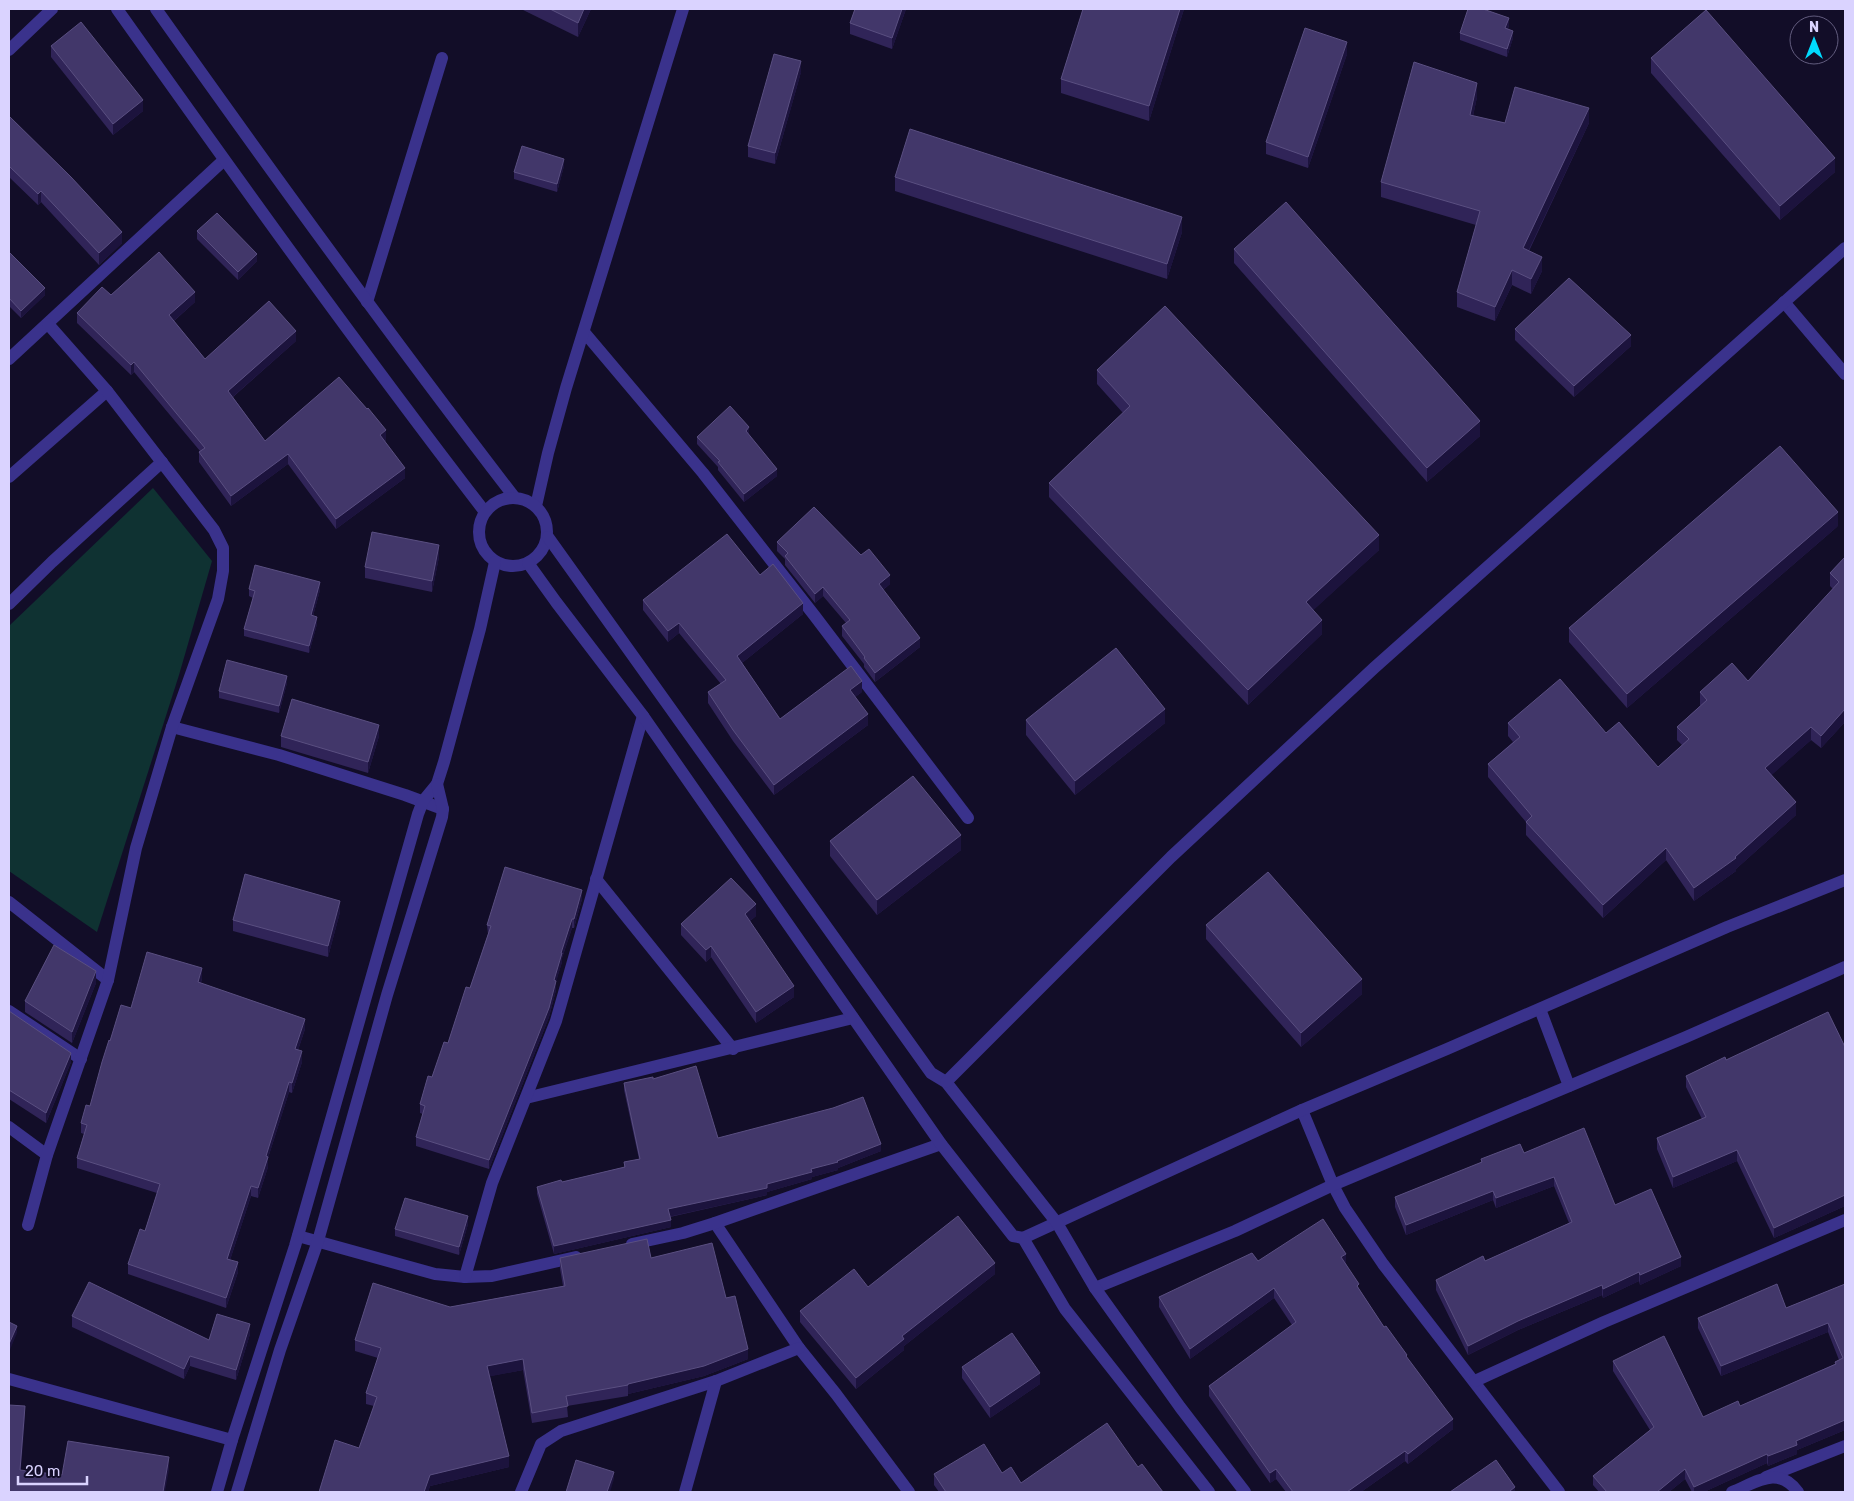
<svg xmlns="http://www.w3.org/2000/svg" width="1854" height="1501" font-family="Rubik,sans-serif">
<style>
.green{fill:#0f3232}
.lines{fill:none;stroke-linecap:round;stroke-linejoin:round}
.minor{stroke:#3a328c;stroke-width:12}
.tertiary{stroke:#3a328c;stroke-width:12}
.wall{fill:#302458}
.shaded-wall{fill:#1c133d}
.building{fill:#42376a;stroke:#5a4f81}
</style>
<rect width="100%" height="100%" fill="#120d28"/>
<!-- green -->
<path class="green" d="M153,488L212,561L179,675L97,932L9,871V626Z"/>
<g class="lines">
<!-- minor -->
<g class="minor">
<path d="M9,50L52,9"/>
<path d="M367,302L442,58"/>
<path d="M1784,302L1845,374"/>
<path d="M584,332L703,473L814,615L968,818"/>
<path d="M9,359L224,160"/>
<path d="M9,477L107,391"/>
<path d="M536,506L548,453L566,388L683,9"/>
<path d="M9,604L52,562L162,462"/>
<path d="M172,727L279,755L405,795L443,809"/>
<path d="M596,879L733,1049"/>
<path d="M9,902L108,980"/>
<path d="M1540,1009L1569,1086"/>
<path d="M9,1011L81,1059"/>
<path d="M526,1098L853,1018"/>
<path d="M1302,1110L1333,1185L1345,1208L1383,1264L1559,1492"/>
<path d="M9,1127L47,1155"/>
<path d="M715,1223L799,1348L836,1394L909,1492"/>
<path d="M28,1225L47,1155L108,980L136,848L172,727L218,599L223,571V548L214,530L107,391L48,324"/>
<path d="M298,1236L435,1274L465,1277L492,1276L576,1257"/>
<path d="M1023,1238L1302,1110L1447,1049L1727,927L1845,880"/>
<path d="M632,1244L683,1233L715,1223L941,1144"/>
<path d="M465,1277L492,1183L556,1021L643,716"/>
<path d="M1095,1288L1235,1231L1333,1185L1686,1037L1845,967"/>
<path d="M9,1379L232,1440"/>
<path d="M1475,1381L1604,1322L1845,1220"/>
<path d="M1766,1477L1845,1446"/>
<path d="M521,1492L541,1444L561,1431L716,1381L799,1348"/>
<path d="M685,1492L716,1381"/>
<path d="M1732,1492C1757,1482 1778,1465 1798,1492"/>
</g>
<!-- tertiary -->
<g class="tertiary">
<path d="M117,9C237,178 358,347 485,512"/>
<path d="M156,9C273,174 391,337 515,498"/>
<circle cx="513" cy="532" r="34"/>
<path d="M548,537L931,1073L946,1082L1057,1223L1095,1288L1180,1407L1245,1492"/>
<path d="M528,563L556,602L643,716L941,1144L1013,1236L1023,1238L1065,1309L1209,1492"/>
<path d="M946,1082L1171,857L1374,668L1845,248"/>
<path d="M217,1492L232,1440L295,1246L418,814L423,801L437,784L444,762L480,629L495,562"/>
<path d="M237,1492L280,1350L318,1241L387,995L442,817L443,809L437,784"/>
</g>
</g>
<!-- wall -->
<g class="wall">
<path d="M521,9H591L578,37Z"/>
<path d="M855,9H906L892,49L850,34V23Z"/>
<path d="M1083,9H1184L1149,121L1061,93V79Z"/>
<path d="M1509,25L1508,29L1513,38L1507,57L1460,40V33Z"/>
<path d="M51,46L143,111L113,135L51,57Z"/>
<path d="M1347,54L1308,168L1266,154V142Z"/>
<path d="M1651,58L1835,172L1780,220L1651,73Z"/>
<path d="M801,72L775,164L748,157V146Z"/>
<path d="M1477,97L1473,116L1505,123H1589L1529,251L1542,271L1531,294L1512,285L1495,321L1457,307V292L1476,225L1381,197V182Z"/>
<path d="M9,116L122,243L99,265L41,202L38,205L9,177Z"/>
<path d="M564,166L557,192L514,179V172Z"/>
<path d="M895,177L1182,232L1167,279L895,191Z"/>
<path d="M197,231L257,261L238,280L197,239Z"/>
<path d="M1234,249L1480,436L1427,482L1234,263Z"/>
<path d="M9,252L45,295L21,318L9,306Z"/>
<path d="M111,295L195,302L174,321L205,359L296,341L233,397L265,441L386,440L385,441L405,478L336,529L288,464L231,506L199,462V452L200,451L134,372L131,375L77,323V313Z"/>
<path d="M1515,329L1631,346L1574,397L1515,340Z"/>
<path d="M1097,370L1379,550L1313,610L1322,634L1248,705L1049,497V483L1123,413L1097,384Z"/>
<path d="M749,435L777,476L744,502L718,470V467L697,444V437Z"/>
<path d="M1838,526L1627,708L1569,642V628Z"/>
<path d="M777,542L861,555L890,584L883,590L920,647L875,682L864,667V664L842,636V626L846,623L823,596L815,603L785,565V559L777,551Z"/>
<path d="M439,557L432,592L365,578V567Z"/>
<path d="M1845,557V722L1821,748L1811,740L1771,775L1796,815L1736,869V871L1694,901L1666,860L1603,918L1526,835V822L1488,777V764L1513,742L1508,736V723L1606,733L1658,767L1682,745L1677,740V727L1701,705H1700V692L1748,681L1833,589L1830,586V573Z"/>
<path d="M760,575L803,614L742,663L780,719L862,692L855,697L868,725L774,795L733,741L708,703V692L721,684L679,633L668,642L643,610V600Z"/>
<path d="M249,589L320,590L313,616L317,624L309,653L244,636V629L253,598L249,596Z"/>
<path d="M287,683L279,713L219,698V691Z"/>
<path d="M1026,720L1165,723L1075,795L1026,735Z"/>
<path d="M281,736H379L368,773L281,747Z"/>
<path d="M830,841L961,850L877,915L830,856Z"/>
<path d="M582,899L574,928H572L562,958V962L556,981V990L549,1017L489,1169L416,1146V1137L423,1114L420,1113V1104L448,1043L470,988L488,934L487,925Z"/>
<path d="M340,912L328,957L233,931V920Z"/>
<path d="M756,916L750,921L794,997L756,1023L711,957L706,962L681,935V924Z"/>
<path d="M1206,925L1362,994L1301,1047L1206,939Z"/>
<path d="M202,978L201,983L305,1029L298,1050L302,1062L292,1093L289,1092L268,1158V1167L258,1198L251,1196L230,1260L238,1272L226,1308L128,1274V1264L145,1231L157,1193L77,1168V1158L84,1134L81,1133V1123L90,1106L110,1041L131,1008Z"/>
<path d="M96,983L72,1043L25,1012V1001Z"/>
<path d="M9,1011L71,1062L46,1123L9,1099Z"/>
<path d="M1845,1047V1206L1774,1238L1737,1161L1673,1188L1657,1149V1138L1702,1119L1686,1087V1076L1726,1060Z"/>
<path d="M653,1079L718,1138L881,1151L838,1168V1170L812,1177V1179L767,1192V1195L670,1217L671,1227L554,1254L537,1194V1187L562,1182L624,1167V1162L639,1159L624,1090V1083Z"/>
<path d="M1524,1153L1615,1205L1681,1266L1640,1285L1639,1281L1603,1298L1602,1295L1518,1330L1468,1355L1436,1290V1280L1485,1261L1569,1223L1554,1186L1496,1208L1493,1200L1406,1235L1395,1207V1197L1481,1163V1159Z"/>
<path d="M468,1224L459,1255L395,1236V1229Z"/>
<path d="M560,1258H651L726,1298L748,1359L704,1376L628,1394V1396L567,1406L568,1417L532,1423L523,1370L490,1376L509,1467L430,1486L428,1492H319L359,1448L374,1406L366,1404V1393L378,1358L355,1351V1340L450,1307L563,1286L560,1269Z"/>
<path d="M1258,1261L1346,1264L1359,1289L1384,1327L1407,1358L1453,1429L1408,1464L1405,1461L1361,1492H1286L1276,1479L1270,1483L1209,1396V1386L1292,1325L1274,1298L1190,1359L1159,1307V1297Z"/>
<path d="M995,1274L904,1346V1350L856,1389L800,1322V1311L868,1287Z"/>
<path d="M1845,1284V1430L1797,1450V1454L1768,1466L1767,1463L1704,1492H1692L1685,1479L1669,1492H1599L1593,1485V1476L1650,1430L1613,1371V1361L1703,1417L1740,1406L1835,1364V1362L1839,1360L1828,1332L1721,1376L1698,1328V1318L1786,1308Z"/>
<path d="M72,1316L209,1340L250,1334L236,1380L190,1366L184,1379L72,1327Z"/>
<path d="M962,1367L1040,1384L990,1418L962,1378Z"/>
<path d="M1138,1467L1163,1492H939L934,1485V1474L1002,1473L1021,1483Z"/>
</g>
<!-- shaded-wall -->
<g class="shaded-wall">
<path d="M584,9H591L578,37V23Z"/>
<path d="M902,9H906L892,49V38Z"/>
<path d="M1180,9H1184L1149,121V106Z"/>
<path d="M1509,18V25L1505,36V28Z"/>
<path d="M1513,31V38L1507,57V49Z"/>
<path d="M1347,42V54L1308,168V157Z"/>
<path d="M801,61V72L775,164V153Z"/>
<path d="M1477,83V97L1470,130V115Z"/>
<path d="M143,100V111L113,135V124Z"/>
<path d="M1589,108V123L1523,262V248Z"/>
<path d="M1835,158V172L1780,220V206Z"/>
<path d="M564,159V166L557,192V184Z"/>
<path d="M41,191V202L38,205V194Z"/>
<path d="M1182,217V232L1167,279V264Z"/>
<path d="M122,232V243L99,265V253Z"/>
<path d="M257,254V261L238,280V272Z"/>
<path d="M1542,257V271L1531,294V279Z"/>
<path d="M1512,270V285L1495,321V307Z"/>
<path d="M45,288V295L21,318V311Z"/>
<path d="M195,292V302L169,325V315Z"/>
<path d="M296,331V341L228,401V391Z"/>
<path d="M1631,335V346L1574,397V386Z"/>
<path d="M134,362V372L131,375V365Z"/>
<path d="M1480,421V436L1427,482V468Z"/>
<path d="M749,427V435L746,438V431Z"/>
<path d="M386,430V440L380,444V435Z"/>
<path d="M288,454V464L231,506V496Z"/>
<path d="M405,468V478L336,529V519Z"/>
<path d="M777,469V476L744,502V494Z"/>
<path d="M1838,512V526L1627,708V694Z"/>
<path d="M1379,535V550L1306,617V602Z"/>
<path d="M439,545V557L432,592V581Z"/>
<path d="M890,575V584L879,593V584Z"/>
<path d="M320,582V590L311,623V615Z"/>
<path d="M823,587V596L815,603V594Z"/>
<path d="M803,603V614L737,667V656Z"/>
<path d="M317,617V624L309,653V646Z"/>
<path d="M1322,620V634L1248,705V690Z"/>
<path d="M679,623V633L668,642V631Z"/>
<path d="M920,638V647L875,682V673Z"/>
<path d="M287,676V683L279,713V706Z"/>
<path d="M862,681V692L850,701V690Z"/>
<path d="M1165,709V723L1075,795V781Z"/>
<path d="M1845,709V722L1821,748V736Z"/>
<path d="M868,714V725L774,795V785Z"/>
<path d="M379,725V736L368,773V762Z"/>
<path d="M1811,727V740L1765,781V768Z"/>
<path d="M1796,802V815L1736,869V871L1694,901V888L1735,857Z"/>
<path d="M961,835V850L877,915V900Z"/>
<path d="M1666,848V860L1603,918V905Z"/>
<path d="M582,890V899L574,928V919Z"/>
<path d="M340,901V912L328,957V946Z"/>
<path d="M756,904V916L745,925V914Z"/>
<path d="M572,919V928L562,958V962L554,989V980L561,953Z"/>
<path d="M711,946V957L706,962V950Z"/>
<path d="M202,968V978L198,992V982Z"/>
<path d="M96,971V983L72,1043V1032Z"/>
<path d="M1362,979V994L1301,1047V1033Z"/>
<path d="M556,981V990L549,1017L489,1169V1160Z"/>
<path d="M794,986V997L756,1023V1012Z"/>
<path d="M305,1019V1029L295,1059V1049Z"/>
<path d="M302,1051V1062L292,1093V1083Z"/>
<path d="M71,1053V1062L46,1123V1113Z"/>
<path d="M289,1082V1092L268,1158V1167L258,1198V1188L266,1156Z"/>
<path d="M881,1144V1151L838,1168V1170L812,1177V1179L767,1192V1195L668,1217V1209L767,1184L837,1161Z"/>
<path d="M1737,1150V1161L1673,1188V1177Z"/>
<path d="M1554,1177V1186L1496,1208V1198Z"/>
<path d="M251,1186V1196L227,1269V1259Z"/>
<path d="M1493,1191V1200L1406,1235V1225Z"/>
<path d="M1845,1195V1206L1774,1238V1228Z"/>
<path d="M468,1216V1224L459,1255V1247Z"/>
<path d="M671,1220V1227L554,1254V1246Z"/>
<path d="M1346,1254V1264L1341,1257Z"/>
<path d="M1681,1257V1266L1640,1285V1275Z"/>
<path d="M238,1262V1272L226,1308V1298Z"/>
<path d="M995,1263V1274L904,1346V1350L856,1389V1378L902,1336Z"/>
<path d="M1639,1272V1281L1603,1298V1289Z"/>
<path d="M1602,1285V1295L1518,1330L1468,1355V1346L1518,1321Z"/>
<path d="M1274,1288V1298L1190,1359V1349Z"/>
<path d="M1828,1323V1332L1721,1376V1366Z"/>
<path d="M250,1324V1334L236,1380V1370Z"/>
<path d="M17,1326V1333L9,1352V1344Z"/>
<path d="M748,1349V1359L704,1376L628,1394V1384Z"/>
<path d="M190,1356V1366L184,1379V1369Z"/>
<path d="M523,1359V1370L487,1377V1366Z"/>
<path d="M1040,1373V1384L990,1418V1407Z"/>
<path d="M25,1406V1419L20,1482V1470Z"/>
<path d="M1453,1419V1429L1408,1464V1454Z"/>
<path d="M1845,1420V1430L1797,1450V1454L1768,1466V1456L1796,1441Z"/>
<path d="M1405,1451V1461L1361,1492H1347Z"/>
<path d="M1767,1454V1463L1704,1492H1694V1487Z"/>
<path d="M509,1456V1467L430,1486L428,1492H424L430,1475Z"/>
<path d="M169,1457V1470L165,1492H163Z"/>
<path d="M1276,1469V1479L1270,1483V1473Z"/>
<path d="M1685,1469V1479L1669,1492H1657Z"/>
<path d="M614,1472V1479L610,1492H607Z"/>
<path d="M1515,1487V1492H1510V1491Z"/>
</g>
<!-- building -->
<g class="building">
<path d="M550,9H584L578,23Z"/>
<path d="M855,9H902L892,38L850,23Z"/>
<path d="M1083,9H1180L1149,106L1061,79Z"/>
<path d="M1468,9H1483L1509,18L1505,28L1513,31L1507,49L1460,33Z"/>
<path d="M1706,10L1835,158L1780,206L1651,58Z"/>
<path d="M81,22L143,100L113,124L51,46Z"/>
<path d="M1305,28L1347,42L1308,157L1266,142Z"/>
<path d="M774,54L801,61L775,153L748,146Z"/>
<path d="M1414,62L1477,83L1470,115L1505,123L1515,87L1589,108L1523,248L1542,257L1531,279L1512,270L1495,307L1457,292L1480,211L1381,182Z"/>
<path d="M9,116L71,177L122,232L99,253L41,191L38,194L9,166Z"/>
<path d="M910,129L1182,217L1167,264L895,177Z"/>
<path d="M522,146L564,159L557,184L514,172Z"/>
<path d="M1286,202L1480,421L1427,468L1234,249Z"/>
<path d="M217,213L257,254L238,272L197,231Z"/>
<path d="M9,252L45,288L21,311L9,298Z"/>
<path d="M159,252L195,292L169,315L205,359L269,301L296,331L228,391L265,441L339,377L367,409L368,408L386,430L380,435L405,468L336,519L288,454L231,496L199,452L205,448L134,362L131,365L77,313L102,287L111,295Z"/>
<path d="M1569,278L1631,335L1574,386L1515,329Z"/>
<path d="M1165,306L1379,535L1306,602L1322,620L1248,690L1049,483L1130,406L1097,370Z"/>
<path d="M730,406L749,427L746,431L777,469L744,494L718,462L720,461L697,437Z"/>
<path d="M1780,446L1838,512L1627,694L1569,628Z"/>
<path d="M814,507L861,555L869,549L890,575L879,584L920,638L875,673L864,658L865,657L842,626L850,620L823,587L815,594L785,556L788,553L777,542Z"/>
<path d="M372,532L439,545L432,581L365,567Z"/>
<path d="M727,534L760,575L773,564L803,603L737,656L780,719L851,666L862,681L850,690L868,714L774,785L733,730L708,692L726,680L679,623L668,631L643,600Z"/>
<path d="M1845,557V709L1821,736L1811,727L1765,768L1796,802L1735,857L1736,858L1694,888L1666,848L1603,905L1526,822L1532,816L1488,764L1520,737L1508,723L1560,679L1606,733L1619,722L1658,767L1689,739L1677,727L1707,700L1700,692L1732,663L1748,681L1839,582L1830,573Z"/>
<path d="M255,565L320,582L311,615L317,617L309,646L244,629L255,591L249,589Z"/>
<path d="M1116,648L1165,709L1075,781L1026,720Z"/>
<path d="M227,660L287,676L279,706L219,691Z"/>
<path d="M292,699L379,725L368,762L281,736Z"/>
<path d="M913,776L961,835L877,900L830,841Z"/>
<path d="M505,867L582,890L574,919H572L561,953H562L554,980L556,981L549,1008L489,1160L416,1137L425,1106L420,1104L428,1076L432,1077L444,1042L448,1043L466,987L470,988L491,926L487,925Z"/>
<path d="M1268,872L1362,979L1301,1033L1206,925Z"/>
<path d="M245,874L340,901L328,946L233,920Z"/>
<path d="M731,878L756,904L745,914L794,986L756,1012L711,946L706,950L681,924Z"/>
<path d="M54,945L96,971L72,1032L25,1001Z"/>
<path d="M147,952L202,968L198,982L305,1019L295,1049L302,1051L292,1083L289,1082L266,1156L268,1157L258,1188L251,1186L227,1259L238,1262L226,1298L128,1264L140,1229L145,1231L160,1184L77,1158L87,1125L81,1123L86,1105L90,1106L102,1062L109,1040L110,1041L121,1005L131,1008Z"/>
<path d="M9,1011L71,1053L46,1113L9,1090Z"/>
<path d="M1828,1012L1845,1047V1195L1774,1228L1737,1150L1673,1177L1657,1138L1706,1117L1686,1076L1725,1057L1726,1060Z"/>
<path d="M696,1066L718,1138L833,1108L863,1097L881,1144L837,1161L838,1162L811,1169L812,1172L767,1184V1188L668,1209L671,1220L554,1246L537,1187L561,1180L562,1182L625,1167L624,1162L640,1159L624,1083L653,1077V1079Z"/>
<path d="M1584,1128L1615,1205L1651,1189L1681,1257L1640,1275L1639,1272L1603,1289L1602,1285L1518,1321L1468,1346L1436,1280L1483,1256L1485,1261L1572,1222L1554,1177L1496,1198L1493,1191L1406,1225L1395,1197L1482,1162L1481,1159L1520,1144L1524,1153Z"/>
<path d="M405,1198L468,1216L459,1247L395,1229Z"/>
<path d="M958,1216L995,1263L902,1336L904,1339L856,1378L800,1311L854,1269L868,1287Z"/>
<path d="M1323,1219L1346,1254L1341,1257L1359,1284L1357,1286L1384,1327L1386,1326L1407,1355L1406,1356L1453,1419L1408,1454L1405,1451L1347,1492H1293L1276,1469L1270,1473L1209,1386L1296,1322L1274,1288L1190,1349L1159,1297L1252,1253L1258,1261Z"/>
<path d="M647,1239L651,1258L712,1243L726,1298L735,1296L748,1349L704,1366L628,1384V1385L566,1396L568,1406L532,1413L523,1359L487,1366L509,1456L430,1475L424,1492H319L335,1440L359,1448L377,1397L366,1393L381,1348L355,1340L373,1283L450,1307L565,1286L560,1258Z"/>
<path d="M89,1282L209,1340L217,1314L250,1324L236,1370L190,1356L184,1369L72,1316Z"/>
<path d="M1777,1284L1786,1308L1845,1284V1420L1796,1441L1797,1445L1768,1456L1767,1454L1694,1487L1685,1469L1657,1492H1607L1593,1476L1654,1427L1613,1361L1664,1336L1703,1417L1738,1401L1740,1406L1836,1364L1835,1362L1843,1358L1828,1323L1721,1366L1698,1318Z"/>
<path d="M9,1322L17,1326L9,1344Z"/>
<path d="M1012,1333L1040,1373L990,1407L962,1367Z"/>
<path d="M9,1405L25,1406L20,1470L62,1475L68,1441L169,1457L163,1492H9Z"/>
<path d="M1107,1423L1138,1467L1142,1464L1163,1492H946L934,1474L984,1444L1002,1473L1011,1467L1021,1483Z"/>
<path d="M576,1460L614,1472L607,1492H566Z"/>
<path d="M1496,1460L1515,1487L1510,1491L1511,1492H1450Z"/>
</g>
<!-- border -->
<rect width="1854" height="1501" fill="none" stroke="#dad3ff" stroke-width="20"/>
<!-- north arrow -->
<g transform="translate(1814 40)"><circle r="24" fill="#120d28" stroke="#625c7e"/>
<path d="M0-4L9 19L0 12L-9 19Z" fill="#00dafe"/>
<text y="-8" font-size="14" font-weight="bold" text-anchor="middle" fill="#dad3ff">N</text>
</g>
<!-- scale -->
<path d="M18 1476v8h69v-8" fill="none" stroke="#dad3ff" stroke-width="2.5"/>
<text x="25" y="1476" font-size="15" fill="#dad3ff" stroke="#120d28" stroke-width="4" paint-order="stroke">20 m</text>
</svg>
